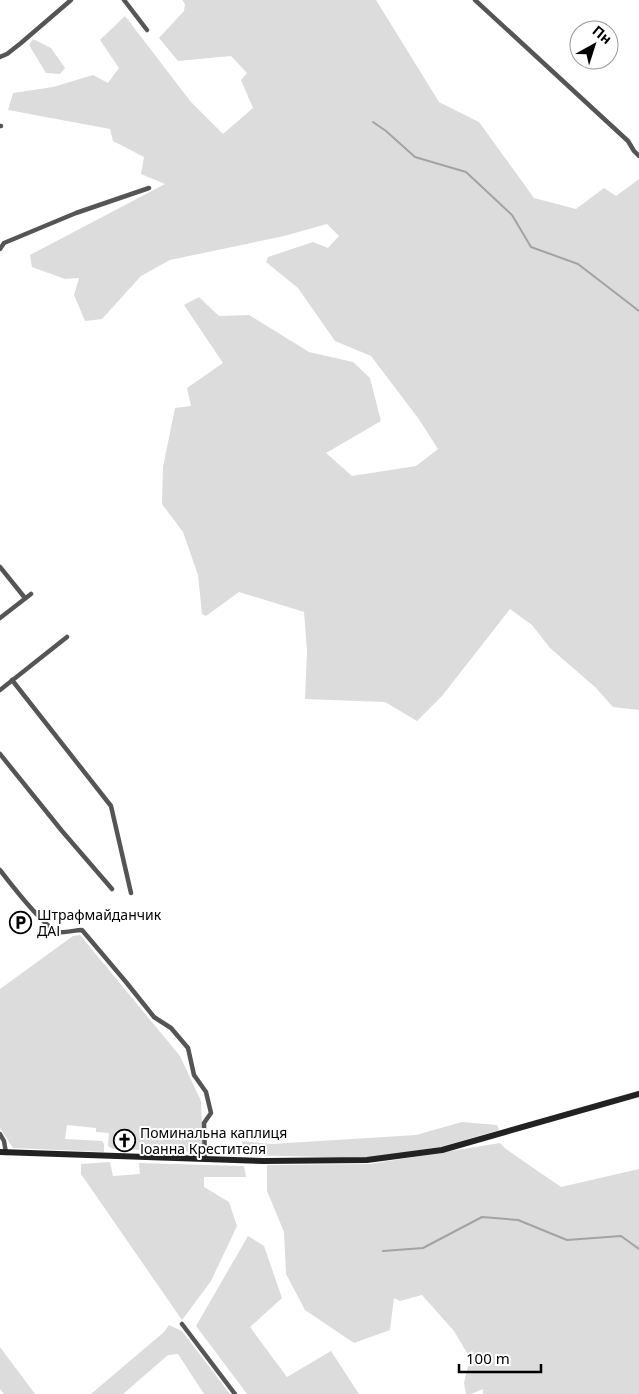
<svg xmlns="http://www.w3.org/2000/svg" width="639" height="1394" font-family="'Noto Sans',sans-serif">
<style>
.green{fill:#dcdcdc}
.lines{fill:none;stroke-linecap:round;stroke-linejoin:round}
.stream{stroke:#a3a3a3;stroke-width:2}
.street{stroke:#555;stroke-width:4.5}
.secondary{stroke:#222;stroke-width:6}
.labels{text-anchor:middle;stroke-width:4;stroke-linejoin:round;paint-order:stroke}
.poi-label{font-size:14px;fill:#000;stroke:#fff;text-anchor:start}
</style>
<rect width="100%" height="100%" fill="#fff"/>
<!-- green -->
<g class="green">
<path d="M182,0H376L439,102L479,122L534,198L576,209L604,188L616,196L639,179V710L613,707L595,687L550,648L532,625L510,609L442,696L417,721L385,702L305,699L307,651L304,612L239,592L206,616L202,614L198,575L183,532L162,504L163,467L175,408L191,406L187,388L223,363L184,305L199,297L219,316L249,315L309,352L353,362L370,378L381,421L326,453L352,476L416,466L438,449L418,418L371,356L335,341L298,288L266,262L268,257L313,242L328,248L339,236L327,224L284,236L170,260L141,276L102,319L85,321L74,295L79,278L65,279L32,267L30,255L165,184L141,174L144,157L113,141L110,129L8,110L13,93L53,87L93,75L108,83L119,68L100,40L125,16L191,102L223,134L253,108L241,80L247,73L231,56L178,61L159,38L184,11L185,4Z"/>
<path d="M33,39L51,48L65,68L60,74L46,73L29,45Z"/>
<path d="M80,935L180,1056L201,1101L203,1146L200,1152L113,1149L108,1146L109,1133L96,1132V1128L67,1125L65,1139L102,1141L104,1144V1152L13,1148L0,1128V989L73,936Z"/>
<path d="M462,1122L497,1125L499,1130L440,1147L367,1158L243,1155L242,1141L271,1144L416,1135Z"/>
<path d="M500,1143L506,1149L561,1187L639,1169V1394H483V1389L471,1394H466L464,1383L470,1358L454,1331L422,1295L400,1301L394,1298L390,1330L354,1343L305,1310L286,1274L284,1232L267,1191V1165L370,1164Z"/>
<path d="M110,1162L113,1176L140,1174L139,1163L244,1166L246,1177H204V1187L229,1202L237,1226L211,1281L182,1320L81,1174V1164Z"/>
<path d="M248,1236L264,1246L282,1298L250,1327L287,1377L331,1351L359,1394H247L196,1326Z"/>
<path d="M169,1325L182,1331L230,1394H204L178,1354L168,1355L123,1394H91L164,1332Z"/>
<path d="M0,1347L35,1394H4L0,1389Z"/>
</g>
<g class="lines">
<!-- stream -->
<g class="stream">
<path d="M373,122L386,131L415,157L466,172L512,215L531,247L578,264L639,311"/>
<path d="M383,1251L423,1248L482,1217L518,1220L567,1240L621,1236L639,1249"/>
</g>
<!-- street -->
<g class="street">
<path d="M124,0L147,30"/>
<path d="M475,0L628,141L634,151L639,156"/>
<path d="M0,57L7,54L21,43L71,0"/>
<path d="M0,126H1"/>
<path d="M0,249L4,243L76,213L149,188"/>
<path d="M0,567L25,598"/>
<path d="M0,618L31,594"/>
<path d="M12,680L111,806L131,893"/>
<path d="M0,690L67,637"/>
<path d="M0,754L62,831L112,889"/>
<path d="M0,870C10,883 45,929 59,932C65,933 75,930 82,930L126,982L154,1017L171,1028L188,1048L194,1075L206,1092L211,1113L204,1123L205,1159"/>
<path d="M0,1134L4,1141L6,1153"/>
<path d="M182,1324L235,1394"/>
</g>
<!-- secondary -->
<path class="secondary" d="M0,1152L263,1161L367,1160L442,1150L639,1094"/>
</g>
<!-- icons -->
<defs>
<symbol id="parking-ring" viewBox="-11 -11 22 22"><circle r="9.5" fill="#fff" stroke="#000" stroke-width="1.5"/><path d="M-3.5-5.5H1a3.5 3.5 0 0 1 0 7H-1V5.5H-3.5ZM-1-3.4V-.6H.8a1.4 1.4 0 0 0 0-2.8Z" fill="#000"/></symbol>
<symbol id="church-ring" viewBox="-11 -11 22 22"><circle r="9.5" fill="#fff" stroke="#000" stroke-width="1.5"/><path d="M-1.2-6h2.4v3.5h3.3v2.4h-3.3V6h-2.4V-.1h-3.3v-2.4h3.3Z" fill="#000"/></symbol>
</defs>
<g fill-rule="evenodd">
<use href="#parking-ring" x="8" y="910" width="25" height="25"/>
<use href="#church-ring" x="112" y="1128" width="25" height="25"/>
</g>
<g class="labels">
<!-- poi labels -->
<g class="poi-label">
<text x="37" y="920">Штрафмайданчик<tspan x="37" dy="16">ДАІ</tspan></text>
<text x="140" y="1138">Поминальна каплиця<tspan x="140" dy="16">Іоанна Крестителя</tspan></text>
</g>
</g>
<!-- north arrow -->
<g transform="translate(594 45) rotate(39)"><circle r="24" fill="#ffffff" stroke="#999999"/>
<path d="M0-4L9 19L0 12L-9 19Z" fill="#000000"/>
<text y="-8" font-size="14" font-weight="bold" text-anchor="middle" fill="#000000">Пн</text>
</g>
<!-- scale -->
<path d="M459 1364v8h82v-8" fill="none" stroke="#000000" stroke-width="2.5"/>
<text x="466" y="1364" font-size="15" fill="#000000" stroke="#ffffff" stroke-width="4" paint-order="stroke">100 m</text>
</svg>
